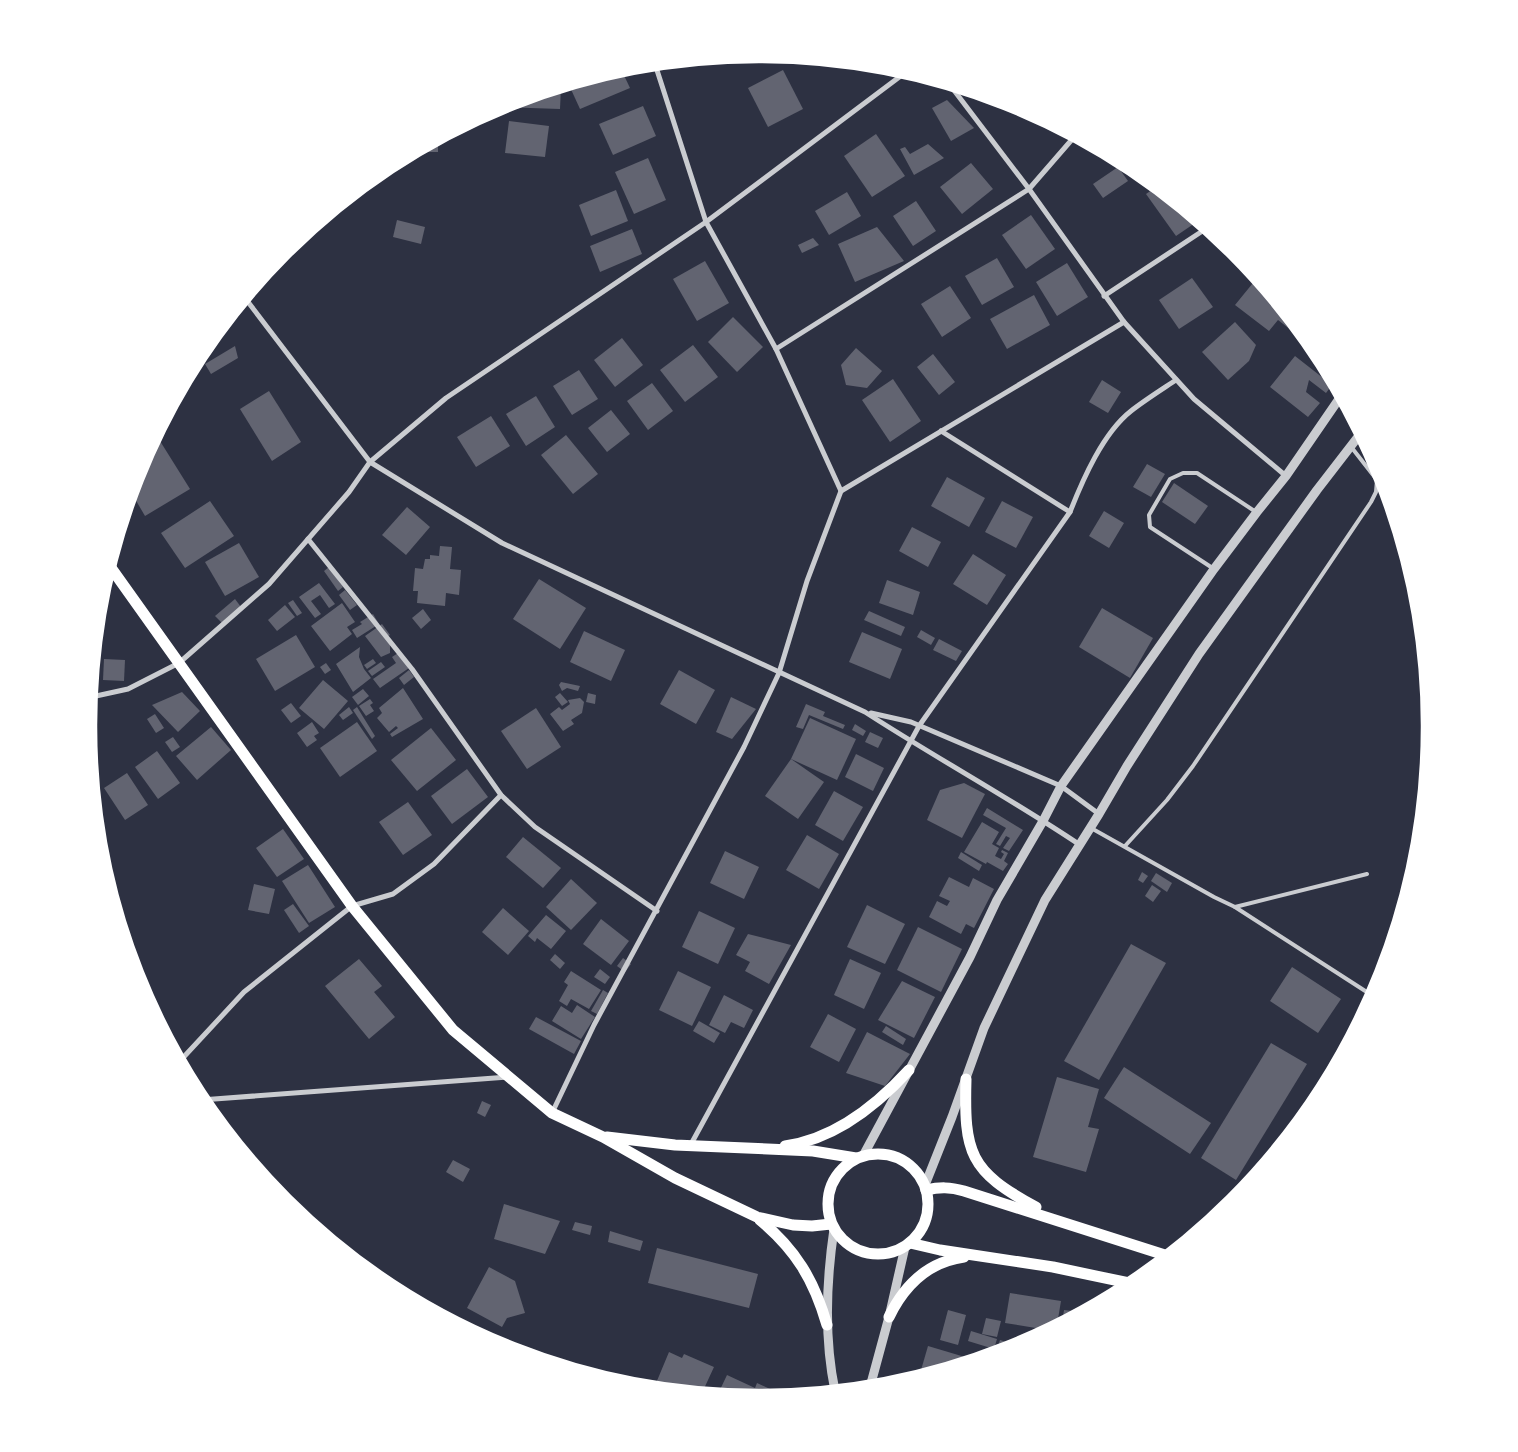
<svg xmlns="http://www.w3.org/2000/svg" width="1518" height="1452" font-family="Arial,sans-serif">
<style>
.building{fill:#626471}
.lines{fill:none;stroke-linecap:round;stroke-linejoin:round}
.service{stroke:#caccd0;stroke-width:4}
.minor{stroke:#caccd0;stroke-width:5}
.tertiary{stroke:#caccd0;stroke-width:9}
.primary{stroke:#fff;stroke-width:11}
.rim{fill:none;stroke:#fff;stroke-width:2.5}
</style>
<rect width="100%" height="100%" fill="#2d3142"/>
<!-- building -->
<g class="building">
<path d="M621,69L630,88L580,109L569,85Z"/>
<path d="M783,70L803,109L768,127L748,88Z"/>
<path d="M561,87L560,109L504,107V104Z"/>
<path d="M947,100L974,128L951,141L932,108Z"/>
<path d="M643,106L656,136L613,155L599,124Z"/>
<path d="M509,121L549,126L545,157L505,153Z"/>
<path d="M876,134L905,176L872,197L844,156Z"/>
<path d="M438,139V152H414Z"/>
<path d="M928,144L944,158L914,175L900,149L905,147L910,154Z"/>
<path d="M648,158L666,200L634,214L615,172Z"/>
<path d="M971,163L993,189L962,214L940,187Z"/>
<path d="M1118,167L1128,181L1103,198L1093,184Z"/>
<path d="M1156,187L1198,221L1176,236L1146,194Z"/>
<path d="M616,190L628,221L591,236L579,205Z"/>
<path d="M847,192L861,216L829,235L815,211Z"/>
<path d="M916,201L936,231L913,246L893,216Z"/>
<path d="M1031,215L1055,249L1026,269L1002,235Z"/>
<path d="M397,220L425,227L421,244L393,237Z"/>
<path d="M877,227L904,261L855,282L838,244Z"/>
<path d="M632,229L642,254L600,272L590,246Z"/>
<path d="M813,238L819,245L802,253L798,245Z"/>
<path d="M997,258L1014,287L982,305L965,276Z"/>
<path d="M705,261L729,303L697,321L673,279Z"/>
<path d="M1067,263L1088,297L1057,316L1036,282Z"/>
<path d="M1192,278L1213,307L1179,329L1159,300Z"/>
<path d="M1257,278L1314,348L1278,320L1269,331L1235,305Z"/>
<path d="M950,286L971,318L942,337L921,304Z"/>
<path d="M1034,295L1050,325L1007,349L990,319Z"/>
<path d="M733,317L763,347L737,372L708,342Z"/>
<path d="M1235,322L1256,345L1249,361L1228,380L1202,352Z"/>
<path d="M622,338L643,365L615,387L594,360Z"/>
<path d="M693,345L718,377L685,402L660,370Z"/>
<path d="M235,346L238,358L211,374L205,364Z"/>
<path d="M856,348L882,371L867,388L846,385L841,365Z"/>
<path d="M933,354L955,382L939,395L917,367Z"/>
<path d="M1295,356L1332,385L1326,393L1309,380L1306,392L1320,403L1308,417L1270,387Z"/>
<path d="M579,370L598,399L572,415L553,386Z"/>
<path d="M893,379L921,421L890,442L862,400Z"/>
<path d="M1102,380L1121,392L1108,413L1089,402Z"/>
<path d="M652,383L673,411L648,430L627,401Z"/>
<path d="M269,391L301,442L272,461L240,409Z"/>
<path d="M536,396L555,427L526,446L506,414Z"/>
<path d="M611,410L630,434L607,452L588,428Z"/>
<path d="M491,416L510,446L476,467L457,437Z"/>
<path d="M566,435L598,474L573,494L541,455Z"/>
<path d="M160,441L190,489L145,516L131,492L138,468L149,448Z"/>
<path d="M1147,464L1165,474L1151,497L1133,487Z"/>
<path d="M947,477L985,498L969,527L931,506Z"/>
<path d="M1174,483L1208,506L1195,524L1162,502Z"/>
<path d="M210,501L234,536L185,568L161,533Z"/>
<path d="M1002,501L1033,517L1016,548L985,532Z"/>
<path d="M407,507L430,527L406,555L382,535Z"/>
<path d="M1104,511L1124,523L1109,548L1089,536Z"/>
<path d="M912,527L941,542L928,567L899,551Z"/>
<path d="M239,543L259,577L225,596L205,562Z"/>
<path d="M440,546L452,547L450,569L461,570L459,595L446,593L445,606L417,603L418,591H413L415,568L423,569L425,559H430V555L439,556Z"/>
<path d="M973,554L1006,575L987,605L953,584Z"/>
<path d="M329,567L343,587L338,591L324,571Z"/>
<path d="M539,579L586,608L560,649L513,619Z"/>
<path d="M887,580L920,592L913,615L879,603Z"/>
<path d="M319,583L335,604L329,608L320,595L311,601L321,614L315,618L299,597Z"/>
<path d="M345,590L357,605L350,610L339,595Z"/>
<path d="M235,599L241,607L222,623L215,616Z"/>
<path d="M293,600L302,613L297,616L288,603Z"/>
<path d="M342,603L355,622L347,627L352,634L330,651L311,626Z"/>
<path d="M285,605L295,617L277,631L268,620Z"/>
<path d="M1102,608L1153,638L1130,678L1079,647Z"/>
<path d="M423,609L431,620L421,629L412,618Z"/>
<path d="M869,611L905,627L901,636L864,620Z"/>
<path d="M373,614L379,624L357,638L352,630L362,624L360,622Z"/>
<path d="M382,624L390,635L385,638L390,644V653L381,657L365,636Z"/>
<path d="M921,630L935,638L931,645L917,637Z"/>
<path d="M584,631L625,650L611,681L570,662Z"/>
<path d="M862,632L902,649L890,679L849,662Z"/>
<path d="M296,635L315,667L275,691L256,659Z"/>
<path d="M939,639L962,651L956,661L933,650Z"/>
<path d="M360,647L359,657L364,669L371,678L353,692L336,664Z"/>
<path d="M398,653L409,668L380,688L373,679L396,663L392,657Z"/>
<path d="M104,659L125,660L124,681L103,680Z"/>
<path d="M373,659L376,663L367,669L364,665Z"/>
<path d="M381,662L385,667L372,676L368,671Z"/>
<path d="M326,663L331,670L325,674L320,667Z"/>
<path d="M409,670L414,677L404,685L399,678Z"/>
<path d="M679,670L715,690L696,724L660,704Z"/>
<path d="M323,680L348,701L324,729L299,708Z"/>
<path d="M561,682L580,686L578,691L567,688L562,691L559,685Z"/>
<path d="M403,688L423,719L392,737L390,734L398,728L396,726L389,732L377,718L382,713L379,708Z"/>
<path d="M363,689L369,696L358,705L352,697Z"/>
<path d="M182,692L200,711L178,732L152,705Z"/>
<path d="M560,693L568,702L562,706L555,697Z"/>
<path d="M588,693L596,695L595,704L586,702Z"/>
<path d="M731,697L756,709L732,739L716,732Z"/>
<path d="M580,698L584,702L582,713L571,720L574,724L563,731L550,714L559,707L562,710L570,704L568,700Z"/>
<path d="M370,699L373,703L370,705L374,711L366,716L359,706Z"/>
<path d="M291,703L301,716L291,723L281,710Z"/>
<path d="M806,704L825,712L823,716L845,725L843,729L809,715L803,729L796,727Z"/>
<path d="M349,707L353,713L343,720L339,715Z"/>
<path d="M357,707L375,736L372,739L353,710Z"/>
<path d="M536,708L561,747L527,769L501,731Z"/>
<path d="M155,714L164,728L156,733L147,719Z"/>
<path d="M810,718L856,739L837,780L791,759Z"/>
<path d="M312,722L319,733L314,736L317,740L307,747L297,733Z"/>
<path d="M357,722L377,751L340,777L320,748Z"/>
<path d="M855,724L866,731L863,736L852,730Z"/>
<path d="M211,727L231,750L197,780L176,756Z"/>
<path d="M431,728L456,760L417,791L391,760Z"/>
<path d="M870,732L883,738L878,748L865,742Z"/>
<path d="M173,737L180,747L172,752L165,742Z"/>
<path d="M157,751L180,783L158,799L135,767Z"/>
<path d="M856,754L884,768L873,791L845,777Z"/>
<path d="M791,759L824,782L798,819L765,796Z"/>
<path d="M467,769L488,797L452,824L431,796Z"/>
<path d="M127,773L148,805L125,820L104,788Z"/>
<path d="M964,783L985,794L962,838L927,820L940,790Z"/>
<path d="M834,791L863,807L843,841L815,825Z"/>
<path d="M408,802L432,835L403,855L379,822Z"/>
<path d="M987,808L1023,830L1009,851L1003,848L1010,838L1006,836L1000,846L996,844L1006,828L983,815Z"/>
<path d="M982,822L999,832L992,844L999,848L995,856L1001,859L1004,854L1001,852L1002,850L1008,853L1004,861L1008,864L1003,871L987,862L986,864L964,852Z"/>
<path d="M283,829L304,859L277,877L256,848Z"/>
<path d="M807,835L839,854L819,889L786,870Z"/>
<path d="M523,837L561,868L543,888L506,857Z"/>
<path d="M725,851L759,867L744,899L710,883Z"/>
<path d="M961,852L982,865L979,871L958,858Z"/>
<path d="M308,865L335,907L309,923L282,881Z"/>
<path d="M1142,872L1148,876L1143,883L1138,880Z"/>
<path d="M1156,873L1172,883L1167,892L1151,881Z"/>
<path d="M949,877L969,887L973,878L994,889L974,928L966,924L961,934L929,917L937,901L947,906L950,901L939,896Z"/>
<path d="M571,879L597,903L571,930L546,907Z"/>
<path d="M254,884L275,889L269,914L248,910Z"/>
<path d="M1152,885L1161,891L1153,902L1145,896Z"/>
<path d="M293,904L309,926L299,933L284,910Z"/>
<path d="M867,905L905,924L885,964L847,947Z"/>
<path d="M503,908L529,931L508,955L482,932Z"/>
<path d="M699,911L735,928L718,964L682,947Z"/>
<path d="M546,915L566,931L551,949L537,938L535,942L528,936Z"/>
<path d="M601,919L629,941L611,965L583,944Z"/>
<path d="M918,927L962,949L941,992L897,970Z"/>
<path d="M748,934L791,945L769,984L745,971L750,962L736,955Z"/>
<path d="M1131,944L1166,963L1099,1080L1064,1061Z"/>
<path d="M555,954L565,963L560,969L550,960Z"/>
<path d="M623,958L631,964L625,972L617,966Z"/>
<path d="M359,959L382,986L374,992L395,1017L369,1039L325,986Z"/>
<path d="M850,959L881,973L864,1009L834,995Z"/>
<path d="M1292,967L1341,999L1318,1033L1270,1001Z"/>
<path d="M600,969L610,977L605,984L594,977Z"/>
<path d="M571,971L601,990L589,1009L571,999L567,1006L559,1001L568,985L564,982Z"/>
<path d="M678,971L711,987L692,1026L659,1010Z"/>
<path d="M902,981L935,997L914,1038L878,1020Z"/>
<path d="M603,990L608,993L597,1014L591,1011Z"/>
<path d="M724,995L753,1010L744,1028L731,1022L725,1033L709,1025Z"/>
<path d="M577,1005L595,1017L581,1039L552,1021L561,1006L572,1013Z"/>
<path d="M828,1014L856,1029L839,1062L810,1047Z"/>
<path d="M536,1017L581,1041L574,1054L529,1029Z"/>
<path d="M699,1021L720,1033L714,1043L693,1031Z"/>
<path d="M886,1026L906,1039L903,1045L882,1032Z"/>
<path d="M867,1032L910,1054L885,1086L846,1073Z"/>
<path d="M1271,1043L1307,1064L1236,1180L1201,1158Z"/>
<path d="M1124,1067L1211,1123L1190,1154L1104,1098Z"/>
<path d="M1057,1077L1099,1089L1088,1127L1099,1129L1086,1172L1033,1157Z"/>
<path d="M482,1101L491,1105L485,1117L477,1113Z"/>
<path d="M453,1160L470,1169L463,1182L446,1172Z"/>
<path d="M504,1204L560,1221L545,1254L494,1239Z"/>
<path d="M575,1222L592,1226L590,1235L572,1230Z"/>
<path d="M610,1231L643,1241L640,1251L608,1242Z"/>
<path d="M657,1248L758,1274L749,1308L648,1283Z"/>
<path d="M489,1267L515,1281L525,1313L507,1318L502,1327L467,1308Z"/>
<path d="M1010,1293L1061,1301L1057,1325L1048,1330L1005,1323Z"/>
<path d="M948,1310L966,1315L958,1345L940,1340Z"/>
<path d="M1064,1310L1081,1312L1062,1323Z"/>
<path d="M986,1318L1001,1321L997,1337L982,1334Z"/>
<path d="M971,1331L997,1339L994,1349L968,1341Z"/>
<path d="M1000,1340L1019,1346L996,1353Z"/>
<path d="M928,1346L975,1360L919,1377Z"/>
<path d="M669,1352L682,1358L684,1354L714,1367L702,1393L654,1388Z"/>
<path d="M727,1375L755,1388L757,1383L785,1396L759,1398L718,1394Z"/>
</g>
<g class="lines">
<!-- service -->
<g class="service">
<path d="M1214,569L1150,527L1149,515L1170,479L1183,473H1197L1256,512"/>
<path d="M1091,828L1214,897L1235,907L1373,996"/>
<path d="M1125,846L1167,800L1193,766L1371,502L1376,492L1377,480L1352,448"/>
<path d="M1235,907L1367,874"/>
</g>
<!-- minor -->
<g class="minor">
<path d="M655,64L706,222L776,349L841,491"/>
<path d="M950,85L1029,189L1124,322L1194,399L1286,476"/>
<path d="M1104,296L1207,228"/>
<path d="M245,298L370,462L502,543L865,712C936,758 1010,798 1080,845"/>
<path d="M776,349L1029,189L1075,136"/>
<path d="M941,431L1070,512"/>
<path d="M308,539L412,669L501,795L535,827L657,911"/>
<path d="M90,695L96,696L128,689L179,663L269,584L349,492L370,462L446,398L706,222L906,72"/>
<path d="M871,713L911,722L1061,786L1099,814"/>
<path d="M180,1061L244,992L352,906L393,894L434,864L501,795"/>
<path d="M201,1100L508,1077"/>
<path d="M552,1113L594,1025L744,747L779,673L807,581L841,491L1124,322"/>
<path d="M690,1146L919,726L1070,512C1083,479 1103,433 1131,411C1145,400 1161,390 1176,380"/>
</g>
<!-- tertiary -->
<g class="tertiary">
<path d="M863,1156L970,957L997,900L1043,821L1061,786L1214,569L1257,512L1286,476L1341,396"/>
<path d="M925,1185L952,1117L984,1028L1045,900L1099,814L1127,766L1199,654L1317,490L1361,433"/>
<path d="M834,1229C826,1283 824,1338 835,1391"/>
<path d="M870,1387L889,1317L905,1247"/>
</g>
<!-- primary -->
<g class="primary">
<path d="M109,565L352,906L453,1030L552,1113L603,1137L675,1178L757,1217L793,1225L812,1226L831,1224"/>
<path d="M966,1079C964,1153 969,1171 1036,1207"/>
<path d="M607,1137L675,1145L813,1151L856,1158"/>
<path d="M785,1146C835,1139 876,1106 909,1070"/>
<circle cx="878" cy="1204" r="50"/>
<path d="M926,1190C940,1187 950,1187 964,1191L1168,1256"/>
<path d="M760,1220C796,1250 814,1280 827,1325"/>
<path d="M910,1243L940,1250L1053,1267L1134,1284"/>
<path d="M889,1317C904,1286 928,1262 964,1257"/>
</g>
</g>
<!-- crop -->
<path d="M0 0H1518V1452H0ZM759 62H759A663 663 0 0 1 1422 725V727A663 663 0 0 1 759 1390H759A663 663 0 0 1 96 727V725A663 663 0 0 1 759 62Z" fill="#fff" fill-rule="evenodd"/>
<path class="rim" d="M759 62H759A663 663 0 0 1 1422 725V727A663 663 0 0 1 759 1390H759A663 663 0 0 1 96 727V725A663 663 0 0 1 759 62Z"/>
</svg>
